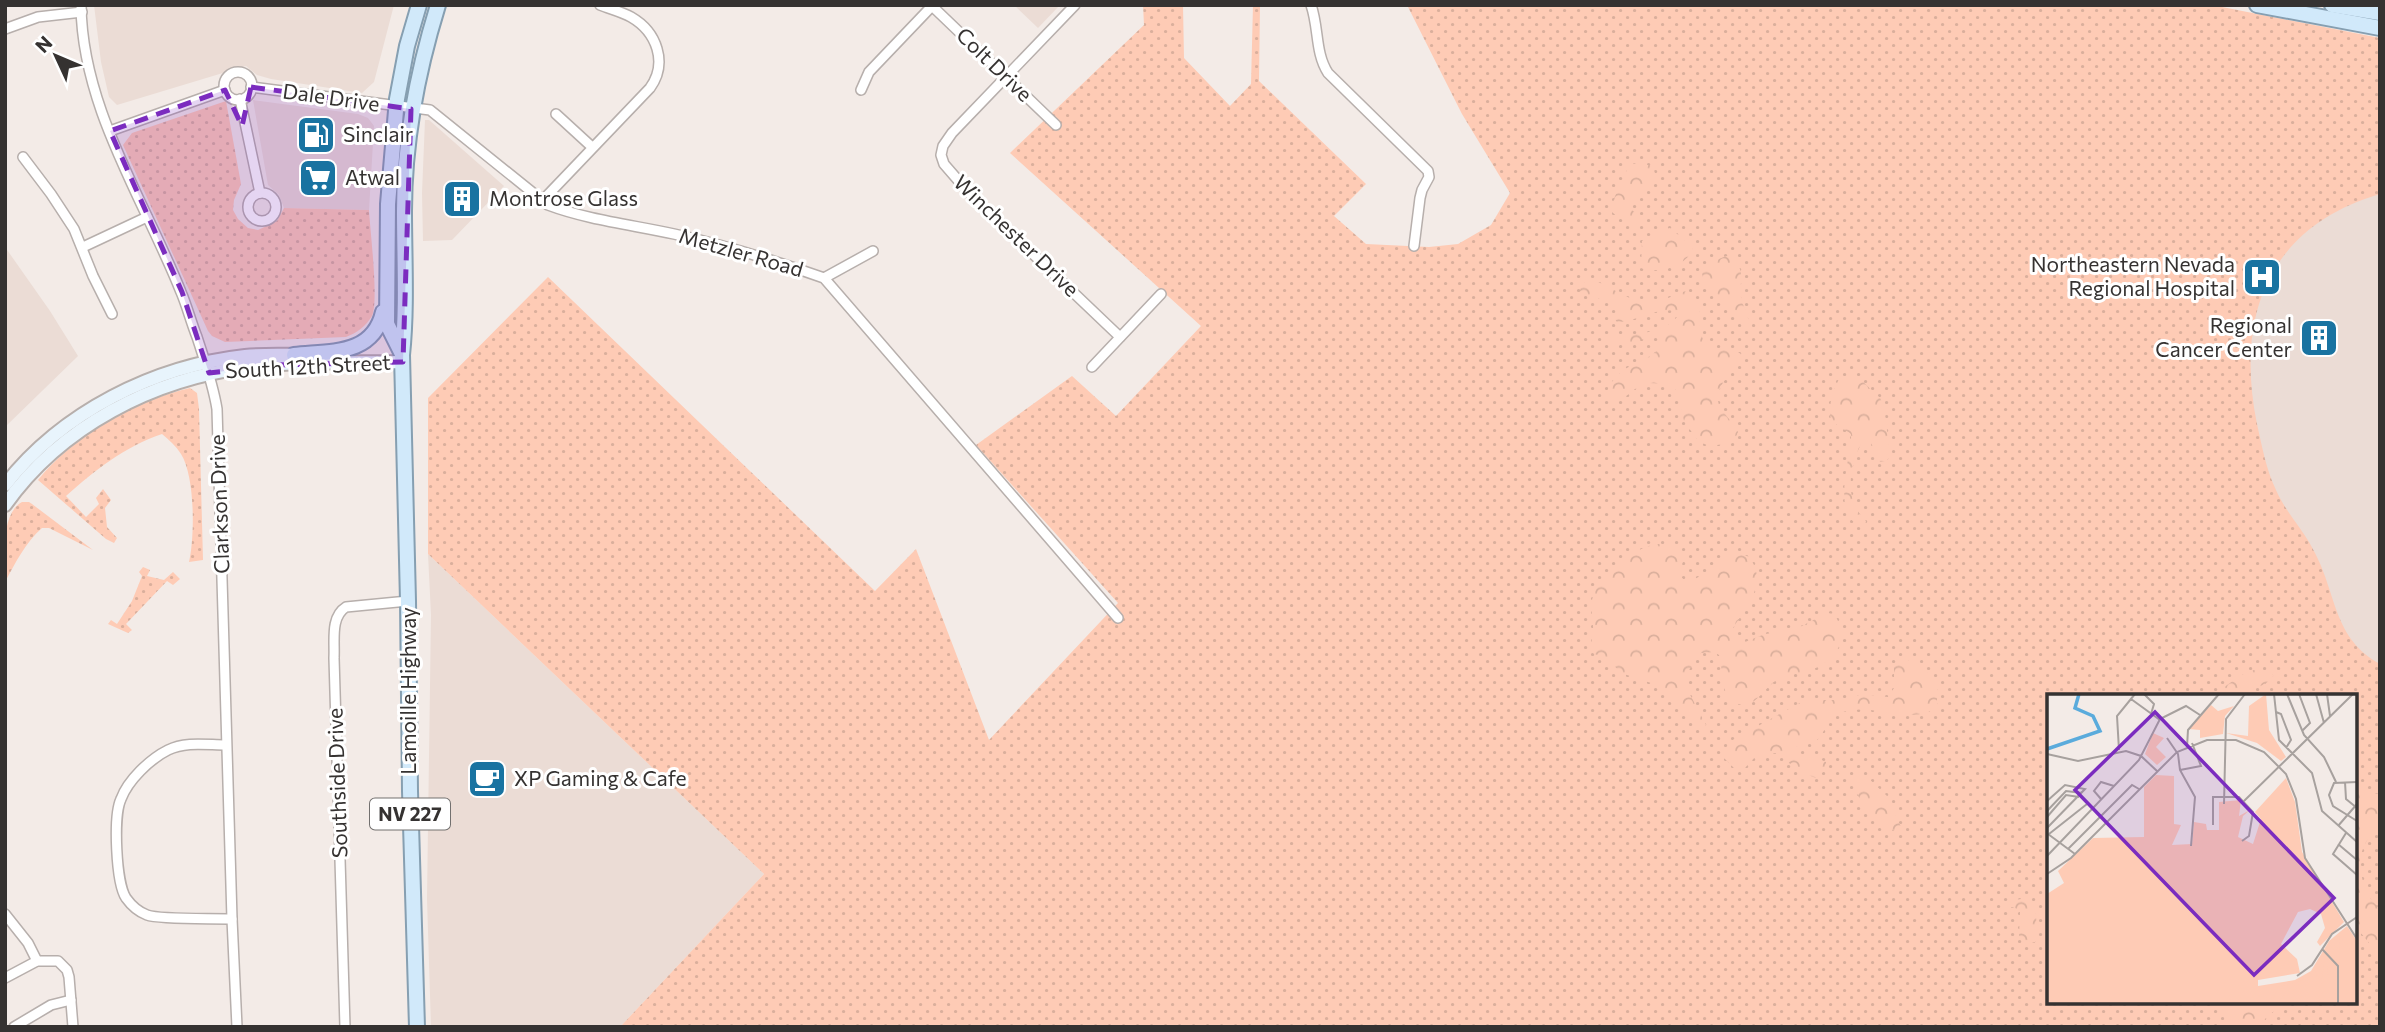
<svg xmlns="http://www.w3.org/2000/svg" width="2385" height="1032" font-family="Commissioner,sans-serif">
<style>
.built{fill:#ebdcd5}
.grass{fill:url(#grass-dots);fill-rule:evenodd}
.forest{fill:url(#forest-crowns)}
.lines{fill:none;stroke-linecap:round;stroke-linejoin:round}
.street-casing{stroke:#b7afac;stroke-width:12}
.secondary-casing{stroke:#b7afac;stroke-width:16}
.primary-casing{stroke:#869fb1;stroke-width:18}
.street{stroke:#fff;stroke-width:9}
.secondary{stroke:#e8f4fc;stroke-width:12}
.primary{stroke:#d1e9fa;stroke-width:14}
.marked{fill:#7b2cbf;fill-opacity:0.2;stroke:#7b2cbf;stroke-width:5;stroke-dasharray:14 9;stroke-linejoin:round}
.labels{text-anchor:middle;stroke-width:6;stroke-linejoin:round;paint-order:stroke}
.shield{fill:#fff;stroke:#72706f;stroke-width:2}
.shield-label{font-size:19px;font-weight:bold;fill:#353231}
.street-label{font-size:21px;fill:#353231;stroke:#fff}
.poi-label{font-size:21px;fill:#353231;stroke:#fff;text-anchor:start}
.inset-river{fill:none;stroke:#5aabdc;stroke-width:3.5}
.inset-road{fill:none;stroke:#a7a19e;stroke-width:2}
.view{fill:#7b2cbf;fill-opacity:0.15;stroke:#7b2cbf;stroke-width:3.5}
.inset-edge{fill:none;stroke:#353231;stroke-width:3.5}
</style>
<defs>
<pattern id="grass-dots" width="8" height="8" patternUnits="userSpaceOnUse" patternTransform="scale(1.75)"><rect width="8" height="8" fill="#fecbb5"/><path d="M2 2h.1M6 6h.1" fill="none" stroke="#daaf9c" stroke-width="1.8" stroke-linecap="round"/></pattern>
<pattern id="forest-crowns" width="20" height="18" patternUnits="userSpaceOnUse" patternTransform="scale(1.75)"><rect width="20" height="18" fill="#fecbb5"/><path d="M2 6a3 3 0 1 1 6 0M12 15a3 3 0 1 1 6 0" fill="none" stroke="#daaf9c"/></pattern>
</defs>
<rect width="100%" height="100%" fill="#f3ebe7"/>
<!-- built -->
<g class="built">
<path d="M94,5H394L374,82L362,93L271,79L257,75L246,66L117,105L109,97L101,62Z"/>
<path d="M1014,5H1060L1038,28Z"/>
<path d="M2380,38V970L2355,696L1915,517Z"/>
<path d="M253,100L358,114L368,118L374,126L369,210L284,208L279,195L268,185Z"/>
<path d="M425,120H429L504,186L452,240L423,241L422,193Z"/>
<path d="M5,247L50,311L78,356L5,427Z"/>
<path d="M428,554L764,874L620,1027H431L427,899L431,615Z"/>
</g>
<!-- grass -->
<g class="grass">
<path d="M1143,5H1183L1184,58L1230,106L1251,84L1253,5H1260L1259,81L1366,184L1334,216L1366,244L1429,247L1458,244L1491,225L1510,193L1462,114L1407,5H2212L2380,38V194C2268,227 2235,316 2257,424C2262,446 2266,469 2276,490C2286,513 2304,530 2315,553C2337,595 2333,638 2380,664V1027H620L764,874L428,554V398L548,277L875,591L916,549L989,740L1118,603L976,445L1072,376L1116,416L1201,326L1010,153L1144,25ZM2049,696H2355V1002H2049Z"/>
<path d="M226,101L241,184L234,200L233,210L238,219L248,228L258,230L277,221L284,208L369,210C370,230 379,301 372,316C366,326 357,333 346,337L225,342L212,336L208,331L123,145L132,133Z"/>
<path d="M190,388L197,393L199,409L203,560L189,562C195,536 195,476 181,454C176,446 169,440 162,434C124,447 95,470 66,496L86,517L99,504L96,498L103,489L111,500L105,508L107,527L117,538L114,543L106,539L38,480C71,438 138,399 190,388Z"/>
<path d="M22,502H29L32,504L93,550L49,528H42C25,543 16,562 5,582C5,558 0,514 22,502Z"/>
<path d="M143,567L150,570L147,576L164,580L173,572L180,579L173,585L167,581L126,624L132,630L128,633L108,624L111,620L117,624L132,601L142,576L139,572Z"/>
</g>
<!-- forest -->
<g class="forest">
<path d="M1640,162L1653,167L1657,180L1630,205L1632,210L1642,218L1639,227L1634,228L1613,213C1610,194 1626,184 1627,166Z"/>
<path d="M1670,228L1693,247C1689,266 1657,275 1641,268L1642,241C1653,239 1659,231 1670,228Z"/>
<path d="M1727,256C1748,267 1739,280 1741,297C1742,307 1750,314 1748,324L1744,327L1727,303L1704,283L1702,273C1710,265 1716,259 1727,256Z"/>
<path d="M1592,280C1611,285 1633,306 1654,302C1665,301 1675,294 1686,291C1708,298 1694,324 1704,341C1711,352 1731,347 1741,354C1737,371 1713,384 1719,405C1721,411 1734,423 1738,432L1733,443L1709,446L1698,441L1684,421L1678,392L1669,384L1649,383L1635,389L1620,401L1609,400L1606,395C1617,358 1654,366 1663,341L1656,336L1628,343H1610L1612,337C1633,334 1663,334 1677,317L1676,311C1656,307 1637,322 1617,322L1614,318L1617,312C1611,297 1592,300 1580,291C1581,283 1584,281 1592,280Z"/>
<path d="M1848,376H1855L1861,380L1880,398L1884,406L1890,454L1887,461L1880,462L1870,441L1863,440C1849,466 1843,499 1866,521L1865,526C1828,522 1852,455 1851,434L1831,421C1828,406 1832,393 1839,379Z"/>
<path d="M1657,544C1669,545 1677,545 1685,555L1679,574C1690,594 1715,561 1730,554C1734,555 1743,554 1747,556C1750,557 1753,563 1754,565C1765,590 1742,611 1731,632L1732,638L1745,642L1765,634L1794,630L1827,613L1834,614C1852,640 1834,663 1808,671C1798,674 1786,674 1777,680C1763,688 1752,715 1733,701C1719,691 1724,670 1719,655L1714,652L1701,653L1689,670L1685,685L1706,725L1703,730L1686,711L1657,685L1621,673L1606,657L1594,654L1591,649C1591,643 1592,639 1593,633C1594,622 1590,610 1592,600C1597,576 1634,547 1657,544Z"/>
<path d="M1906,659L1919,665L1937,681V707C1910,728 1868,699 1838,714C1826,720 1826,732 1817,740L1803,743L1790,751L1795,757H1814L1826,762V769L1816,778L1800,772L1777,753L1757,755L1743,770L1738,772L1724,758L1722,753L1731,741L1805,700H1844L1862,694L1888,697L1894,688V664L1899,660Z"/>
<path d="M2254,670L2267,671L2274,675C2268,686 2253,687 2244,696H2212L2241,675Z"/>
<path d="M1853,775L1868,778L1887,796L1905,836C1883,828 1851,800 1853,775Z"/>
<path d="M2355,792L2380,794V826C2355,846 2356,873 2371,899C2374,903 2379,907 2380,912C2382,926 2380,942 2380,956L2355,926Z"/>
<path d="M2027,898C2040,908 2036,927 2035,942L2027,944L2019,936L2020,912L2015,908L2004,905L2009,901Z"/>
<path d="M2216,1002H2284L2265,1019L2263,1027H2229Z"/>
</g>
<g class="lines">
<defs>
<g id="street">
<path d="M81,5C82,108 144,199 181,292C187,306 191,322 197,337C205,362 213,384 217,409L232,919L237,1027"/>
<path d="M931,5L1056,125"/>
<path d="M1075,5L952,133L943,146L941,155L944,164L970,194L1120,337"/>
<path d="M1311,5C1319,28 1315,53 1328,73L1428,171L1429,177L1422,190L1420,198L1414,246"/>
<path d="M5,29L38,17L82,12"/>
<circle cx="238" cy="86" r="14"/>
<path d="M251,87L430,110L548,205C588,220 633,225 674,234C725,245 776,261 824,278L1118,618"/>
<path d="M861,90L869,72L932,6"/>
<path d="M240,99L260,193"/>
<path d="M556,114L592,147"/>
<path d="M110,131L225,90"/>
<path d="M23,157L51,194L74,229L93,276L112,314"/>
<circle cx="262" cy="207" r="14"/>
<path d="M542,201L650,88C668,63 657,32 631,17C622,12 610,9 600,5"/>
<path d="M83,247L147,217"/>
<path d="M824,278L873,251"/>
<path d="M1092,367L1161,294"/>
<path d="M226,745C207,745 186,741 168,750C150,759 128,780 121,799C113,816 116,883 126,898C131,905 139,912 147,915C161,920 213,918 232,919"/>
<path d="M5,914L28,943L37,961"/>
<path d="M5,978L37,961H58L67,970L69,977L73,1027"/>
<path d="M14,1027L51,1005L71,1000"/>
<path d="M345,1027L334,658C335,641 330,617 346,607L408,601"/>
</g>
<g id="secondary">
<path d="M5,485C62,412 154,366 245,356C265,354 284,355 304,355"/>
<path d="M5,505C61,426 153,379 248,367C299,361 352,363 403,362"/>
</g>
<g id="primary">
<path d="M2257,5L2380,28"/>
<path d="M2332,5L2380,13"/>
<path d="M402,354L387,324L388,204L397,99L407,46L419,5"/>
<path d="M294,355C330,351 373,356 383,312"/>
<path d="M417,1027L410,791L408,601L402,355C407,307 404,259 404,211C404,140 417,73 438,5"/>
</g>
</defs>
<!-- street casing -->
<use href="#street" class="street-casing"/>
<!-- secondary casing -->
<use href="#secondary" class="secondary-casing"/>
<!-- primary casing -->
<use href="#primary" class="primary-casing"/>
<!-- street -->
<use href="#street" class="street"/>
<!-- secondary -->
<use href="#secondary" class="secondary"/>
<!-- primary -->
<use href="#primary" class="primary"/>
</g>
<!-- marked area -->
<path class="marked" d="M251,87L411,109L403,362L275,365L209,373L182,292L110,131L225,90L242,126Z"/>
<!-- icons -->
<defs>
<symbol id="fuel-square" viewBox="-11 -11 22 22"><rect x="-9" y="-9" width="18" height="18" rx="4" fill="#1973a1" stroke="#fff"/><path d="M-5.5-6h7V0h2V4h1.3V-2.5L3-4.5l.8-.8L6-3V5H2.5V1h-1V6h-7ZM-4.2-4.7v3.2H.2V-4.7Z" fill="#fff"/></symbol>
<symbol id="supermarket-square" viewBox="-11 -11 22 22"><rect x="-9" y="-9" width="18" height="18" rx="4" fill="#1973a1" stroke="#fff"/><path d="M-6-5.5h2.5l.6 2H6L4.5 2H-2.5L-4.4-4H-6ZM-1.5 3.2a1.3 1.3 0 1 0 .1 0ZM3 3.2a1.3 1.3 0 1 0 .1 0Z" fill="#fff"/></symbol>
<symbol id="building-square" viewBox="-11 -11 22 22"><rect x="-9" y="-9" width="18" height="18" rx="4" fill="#1973a1" stroke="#fff"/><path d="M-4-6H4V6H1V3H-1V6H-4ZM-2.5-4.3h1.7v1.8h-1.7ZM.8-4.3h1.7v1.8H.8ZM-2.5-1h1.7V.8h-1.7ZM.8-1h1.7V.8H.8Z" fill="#fff"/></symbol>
<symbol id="hospital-square" viewBox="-11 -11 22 22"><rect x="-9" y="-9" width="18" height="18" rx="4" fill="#1973a1" stroke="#fff"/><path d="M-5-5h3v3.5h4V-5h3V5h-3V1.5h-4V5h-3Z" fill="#fff"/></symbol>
<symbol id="cafe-square" viewBox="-11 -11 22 22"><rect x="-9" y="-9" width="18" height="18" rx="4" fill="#1973a1" stroke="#fff"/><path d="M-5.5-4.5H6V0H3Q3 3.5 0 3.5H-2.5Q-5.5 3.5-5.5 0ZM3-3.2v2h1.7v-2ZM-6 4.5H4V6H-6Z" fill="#fff"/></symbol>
</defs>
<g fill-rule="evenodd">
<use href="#fuel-square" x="294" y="113" width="44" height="44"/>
<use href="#supermarket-square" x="296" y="156" width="44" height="44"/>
<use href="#building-square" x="440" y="177" width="44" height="44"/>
<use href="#hospital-square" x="2240" y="255" width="44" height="44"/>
<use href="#building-square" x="2297" y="316" width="44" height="44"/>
<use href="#cafe-square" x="465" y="757" width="44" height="44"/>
</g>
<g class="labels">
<!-- shield labels -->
<rect class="shield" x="370" y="798.5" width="80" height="31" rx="5"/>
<g class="shield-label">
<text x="410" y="821">NV 227</text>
</g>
<!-- street labels -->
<g class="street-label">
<text transform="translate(994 65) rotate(44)" y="7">Colt Drive</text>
<text transform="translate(331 98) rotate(8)" y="7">Dale Drive</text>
<text transform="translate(1016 236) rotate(44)" y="7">Winchester Drive</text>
<text transform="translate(741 253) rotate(16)" y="7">Metzler Road</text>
<text transform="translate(308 367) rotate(-3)" y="7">South 12th Street</text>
<text transform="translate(220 504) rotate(-92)" y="7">Clarkson Drive</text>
<text transform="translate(409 691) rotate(-90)" y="7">Lamoille Highway</text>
<text transform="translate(338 783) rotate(-92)" y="7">Southside Drive</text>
</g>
<!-- poi labels -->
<g class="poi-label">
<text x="343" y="142">Sinclair</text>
<text x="345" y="185">Atwal</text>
<text x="489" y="206">Montrose Glass</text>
<text x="2235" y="272" text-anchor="end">Northeastern Nevada<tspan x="2235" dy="24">Regional Hospital</tspan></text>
<text x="2292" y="333" text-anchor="end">Regional<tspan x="2292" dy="24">Cancer Center</tspan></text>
<text x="514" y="786">XP Gaming &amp; Cafe</text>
</g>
</g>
<!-- overview -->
<g transform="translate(2047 694)">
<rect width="310" height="310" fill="#f3ebe7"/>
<path d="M219,0L222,36L239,63L234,67L210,49L179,39L201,42L202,12ZM164,11L171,17L187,12L178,22L176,40L153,44V36L142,35ZM106,39L117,44L109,53L119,63L110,71L98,60ZM109,81L127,82V130L134,131L125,151L145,150L147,128L159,130L160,136H172V108L194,106L192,122L203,116L196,122L191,143L206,150L214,125L208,118L239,84L248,108L255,158L297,228L273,252L270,248L278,234L274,220L263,215L251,218L234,250L250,265L253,279L211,286V292L248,286L264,277L282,247L300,232L310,247V309H0V200L17,189L11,177L46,144L97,143V93Z" fill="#fecbb5"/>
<path d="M182,186L196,196L188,201L196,209L184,207L185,200L179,205L177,191ZM293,242L305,259L310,309H292ZM277,268L281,273L280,280L290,283V309L225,308L231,293L253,287L268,276L270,284L275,285Z" fill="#fecbb5"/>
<path class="inset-river" d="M0,55L53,37L46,22L28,14L32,0"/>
<path class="inset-road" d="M97,0L107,10L104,20M227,0L232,46L265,79L275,117L310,148M240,0L257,41L277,63L289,88M252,0L263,29L255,37M269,0L277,29M280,0L283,22M84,5L113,26M229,18L234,20L244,46L239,54M120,44L131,60L133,76L148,103L144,152M140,53L141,36L172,0M72,56L70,22L88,0M0,60L31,67L79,57L94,62L110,77M133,76L154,72L145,49M298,88L299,105L310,114M310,88L287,89L282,101L286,112L310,127M54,105L47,97L54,88L67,92M0,107L18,91L38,95L0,134M197,107L306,0M177,110L179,25L198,0M0,117L19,97L35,99M0,123L19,101L32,103M166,131V103H192L206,118L202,142L195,147M291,132L310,110M299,139L286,160L310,181M1,140L28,160M2,140L40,110M291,150L310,166M21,155L85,91L92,95M0,162L92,66L113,25L139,12L153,21M0,180L24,164L130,58L160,46H189L217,58L239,80L249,105L258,164L310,245M275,255L291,272V309M250,282L265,271L285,240L310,223"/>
<path class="view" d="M108,18L287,204L207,281L28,96Z"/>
<rect width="310" height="310" class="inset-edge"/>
</g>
<!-- border -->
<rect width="2385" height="1032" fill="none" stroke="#353231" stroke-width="14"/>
<!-- north arrow -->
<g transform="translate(56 56) rotate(314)" stroke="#ffffff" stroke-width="5" paint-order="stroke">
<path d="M0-5L12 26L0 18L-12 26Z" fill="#353231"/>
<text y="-10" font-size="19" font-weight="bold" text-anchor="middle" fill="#353231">N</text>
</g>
</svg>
